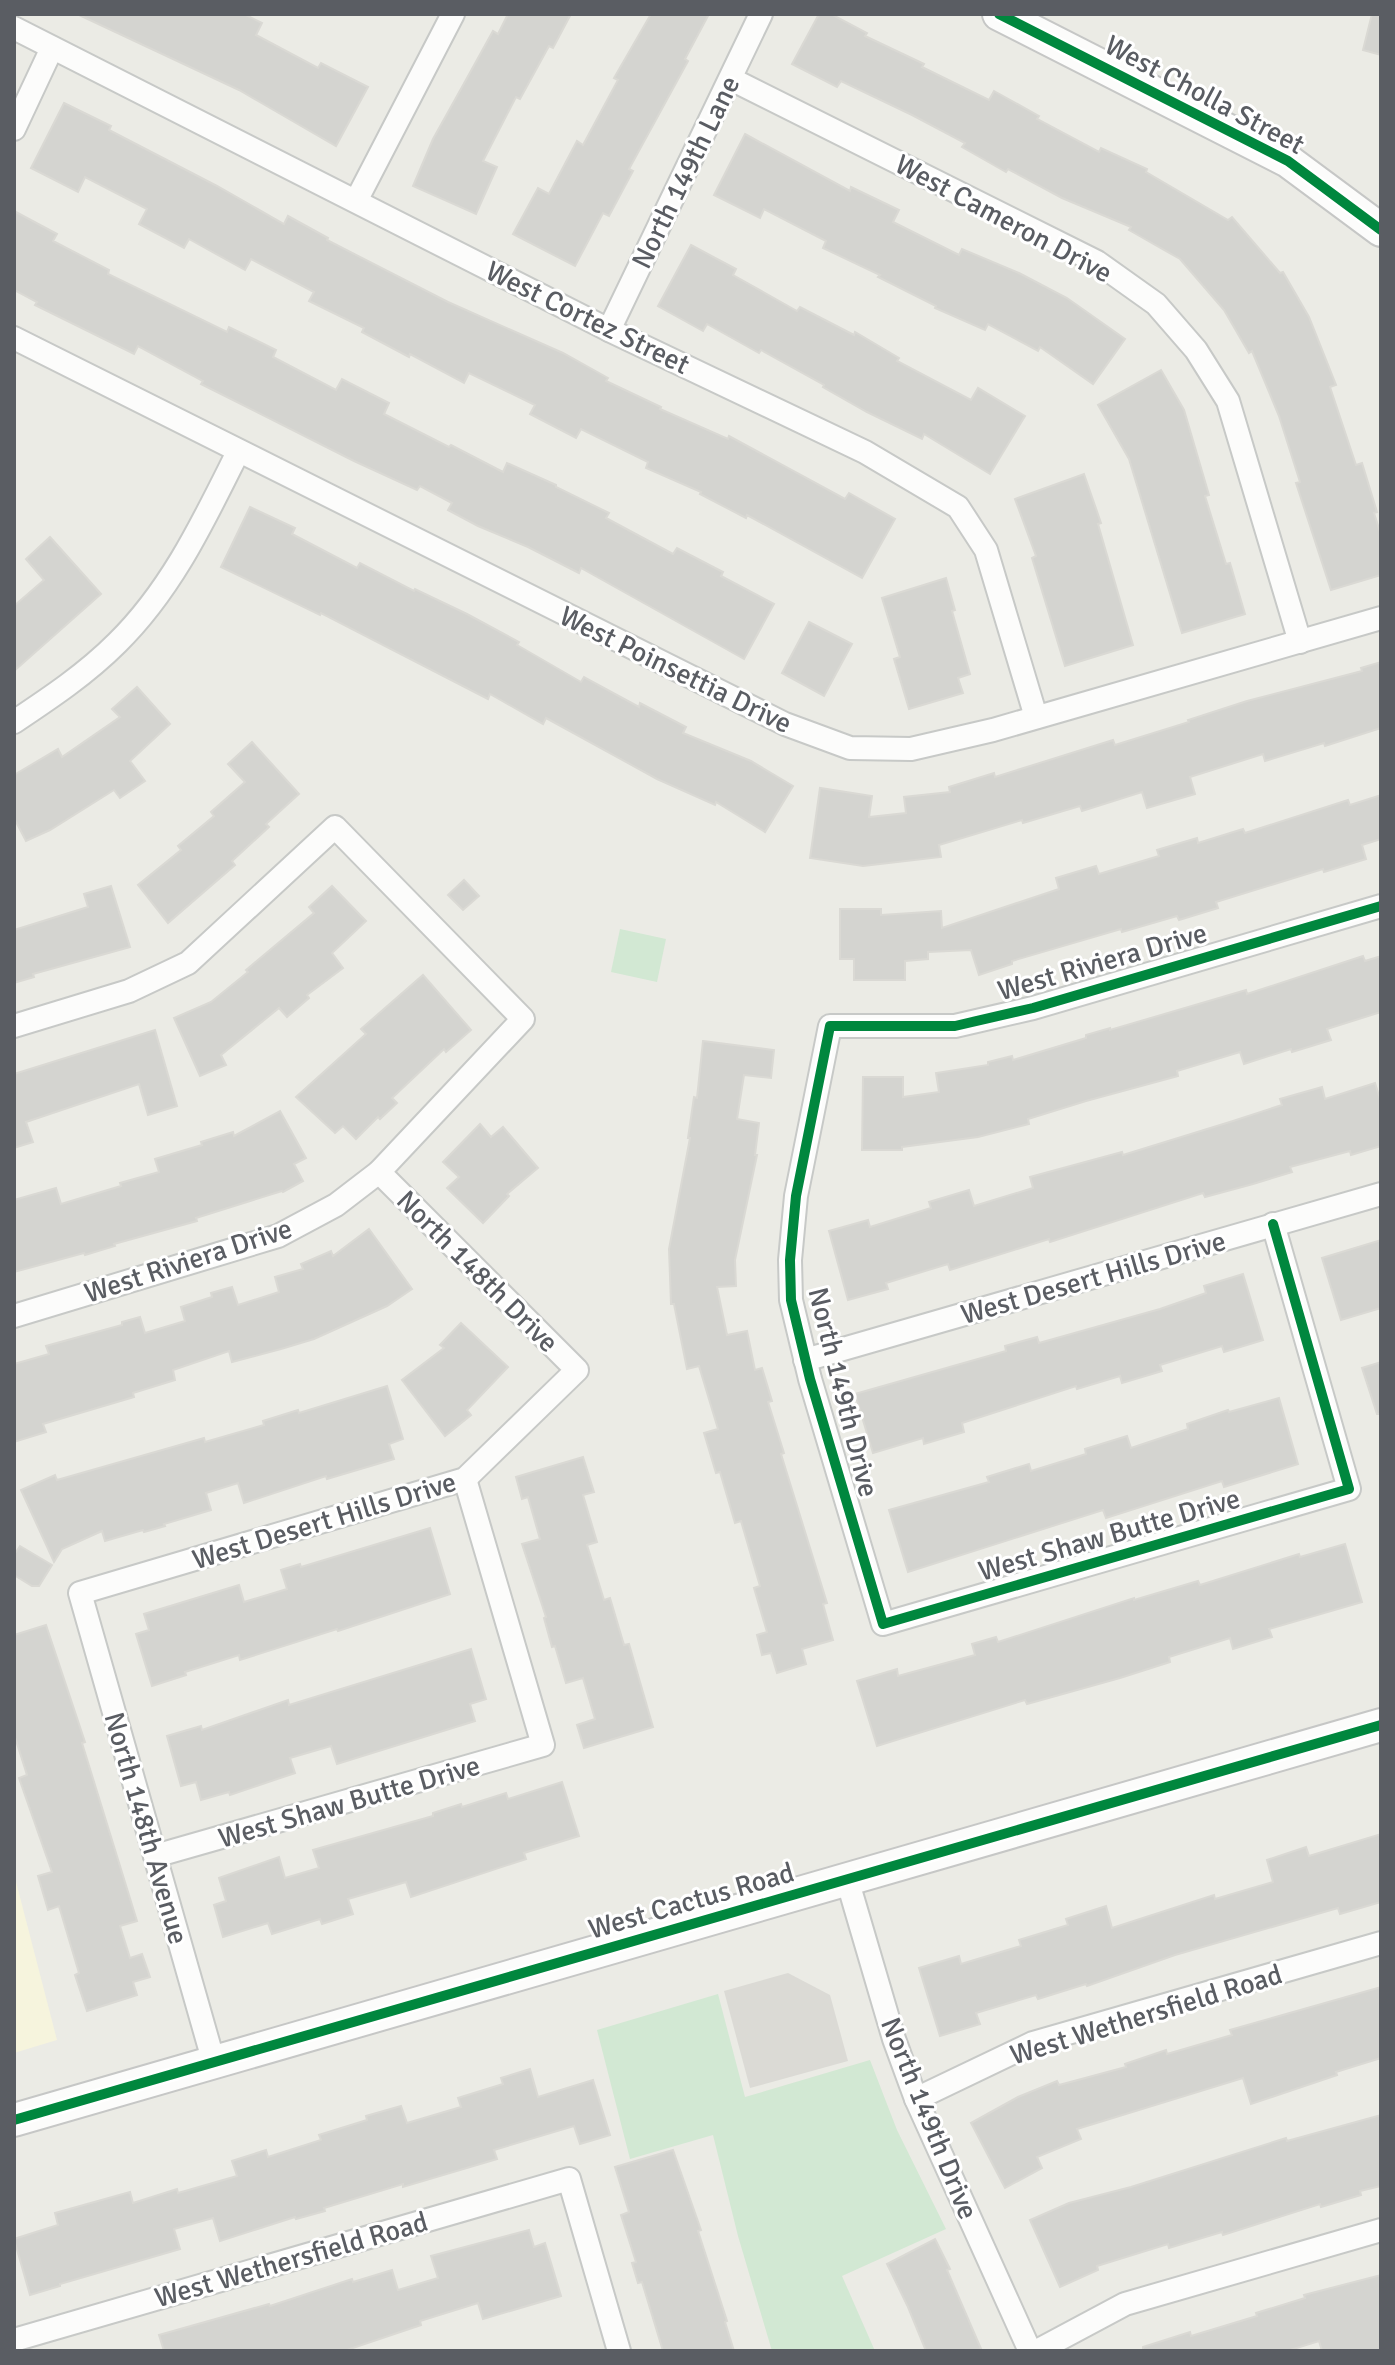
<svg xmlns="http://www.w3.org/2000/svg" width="1395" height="2365" font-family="Signika,sans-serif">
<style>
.commercial{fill:#f6f4dd}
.industrial{fill:#dbdad5}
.green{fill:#d2e8d3}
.building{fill:#d4d4d0;stroke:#dad9d4;stroke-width:2}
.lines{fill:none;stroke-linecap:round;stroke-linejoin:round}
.street-casing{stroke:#c7c9c7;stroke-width:26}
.secondary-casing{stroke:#c6c7c6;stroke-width:36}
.street{stroke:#fcfcfb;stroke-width:22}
.secondary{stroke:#fcfcfb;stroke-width:32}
.cycleway-casing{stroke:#fff;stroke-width:15}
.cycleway{stroke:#00873e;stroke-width:10}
.labels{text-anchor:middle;stroke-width:6;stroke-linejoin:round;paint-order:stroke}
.street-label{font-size:28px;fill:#5a5d63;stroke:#fff}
</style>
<rect width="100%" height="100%" fill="#ebebe5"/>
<!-- commercial -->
<path class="commercial" d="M14,1874L57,2040L14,2053Z"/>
<!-- industrial -->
<path class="industrial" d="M788,1973L830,1995L848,2061L750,2088L724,1991Z"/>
<!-- green -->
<g class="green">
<path d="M620,929L666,939L657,982L611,972Z"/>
<path d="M718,1994L745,2097L870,2060L897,2130L946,2229L842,2276L875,2351H772L738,2236L713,2135L630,2159L597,2030Z"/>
</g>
<!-- building -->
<g class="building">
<path d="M77,14H244L262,23L256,35L318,68L321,63L368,87L336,146L239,90Z"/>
<path d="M508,14H571L553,48L549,46L520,99L516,97L483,161L497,167L476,214L413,186L433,139L462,87L493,31L498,34Z"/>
<path d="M651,14H709L685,59L688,61L629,169L633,171L609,216L603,213L575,266L513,234L538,188L549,194L577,141L583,145L618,80L614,78Z"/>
<path d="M819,14H831L867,33L865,36L924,64L922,67L989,100L994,91L1039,116L1037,119L1099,152L1101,148L1147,169L1146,172L1228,220L1232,217L1280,273L1283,272L1309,317L1336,385L1330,387L1356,465L1362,463L1377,512L1374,513L1381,535V575L1331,590L1296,483L1300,482L1279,416L1252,351L1249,353L1224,310L1180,259L1129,230L1131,227L1062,198L1008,169L1006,172L962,147L965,143L912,115L841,81L837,87L792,64Z"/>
<path d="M1372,14H1381V55L1363,50Z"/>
<path d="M64,103L111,126L109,130L217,186L284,224L288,216L328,238L327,240L448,302L563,353L608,378L606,381L661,407L660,409L728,439L729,436L845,499L849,493L895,519L862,578L747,515L746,518L700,494L701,492L646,468L648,462L581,429L576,438L530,414L535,405L469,373L464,383L410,354L409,357L362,332L364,328L309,301L314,292L251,259L245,270L189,239L184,248L139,224L147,209L85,177L78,192L31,168Z"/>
<path d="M745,134L850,191L851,187L899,210L893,222L959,255L962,249L1019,273L1067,298L1125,339L1093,384L1040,347L1038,351L988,324L985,330L935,308L936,306L878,277L880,275L823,248L826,241L764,209L760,218L714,195Z"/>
<path d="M14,211L57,234L53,241L109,270L108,274L227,332L229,327L276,350L273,357L336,390L342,379L389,403L384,414L449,447L451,445L503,472L507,463L556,485V487L609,513L606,518L673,554L677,548L723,572L721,576L774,604L744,659L581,568L579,573L528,547L478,526L448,510L452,503L420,486L417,490L354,461L201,384L203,381L138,346L134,354L35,305L37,302L14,290Z"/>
<path d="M691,245L736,269L733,275L797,311L800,307L854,335L855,332L899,358L897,361L971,400L978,388L1025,416L990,474L924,434L922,439L867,412L823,387L824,385L761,350L759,353L707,324L703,331L658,306Z"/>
<path d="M1161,370L1184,410L1209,495L1205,496L1226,564L1230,563L1245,614L1182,633L1129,459L1098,405Z"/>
<path d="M1084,474L1101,523L1098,524L1133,645L1065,666L1032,558L1036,556L1015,499Z"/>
<path d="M250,507L295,528L292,534L357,568L360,563L414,591L415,589L467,614L519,642L517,645L581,682L584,677L639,707L640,703L686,727L683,733L751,761L793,786L765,832L716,802L715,805L657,779L546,718L543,724L490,694L488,699L321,613L320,615L221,567Z"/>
<path d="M50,537L101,594L14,671V606L44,580L26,559Z"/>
<path d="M946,578L955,610L952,611L970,674L958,678L963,693L909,709L894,659L900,657L882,598Z"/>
<path d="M809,622L852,644L824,696L782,673Z"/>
<path d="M1381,662V728L1325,746L1324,743L1265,761L1263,754L1190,777L1195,794L1147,808L1142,792L1082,811L1080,806L1023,823L1022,820L939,845L941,857L863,866L810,858L820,788L872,796L869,817L906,813L904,797L950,792L949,787L994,773L995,777L1113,740L1115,745L1189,722L1188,720L1247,701L1362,671L1361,668Z"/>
<path d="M137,687L170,724L130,761L145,781L120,798L114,790L50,830L26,841L14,818V775L58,749L62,757L120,717L112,709Z"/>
<path d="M252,742L299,794L266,824L269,827L232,861L235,865L168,923L138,885L181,850L178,846L214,816L211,812L245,782L228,764Z"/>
<path d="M1381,795V839L1362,845L1366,859L1324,872L1323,869L1216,902L1218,908L1179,920L1177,916L1122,932L1121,929L1012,961V964L979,975L971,950L928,952V959L905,961V980H854V959H840V909H881V915L941,911L942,928L1059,889L1056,878L1096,866L1099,874L1159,856L1157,850L1197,838L1198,843L1243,829L1245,833L1348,800L1350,805Z"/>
<path d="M464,880L479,896L463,910L448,895Z"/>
<path d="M111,886L130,947L33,974L34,977L14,983V930L88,907L84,894Z"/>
<path d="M332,886L366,921L332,953L343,968L307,995L309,998L287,1017L279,1008L221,1055L226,1065L200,1076L174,1018L211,1002L248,972L246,970L314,913L309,907Z"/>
<path d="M1363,956L1365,961L1381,956V1012L1327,1029L1331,1040L1292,1052L1291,1049L1244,1064L1240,1052L1177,1071L1178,1076L1086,1101L1028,1119L1029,1124L978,1137L902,1147V1150H862L863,1077H903V1097L939,1092L936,1073L988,1065V1062L1012,1056L1013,1060L1086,1038V1035L1110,1028V1030L1246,990L1247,994Z"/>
<path d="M423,975L471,1030L446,1052L444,1049L392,1098L397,1103L380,1119L378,1117L356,1139L343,1126L335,1133L296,1097L366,1034L361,1029Z"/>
<path d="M155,1030L177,1106L148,1115L139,1084L26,1122L33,1142L14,1148V1074Z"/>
<path d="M703,1041L774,1050L771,1078L744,1075L737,1119L759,1123L755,1155H757L735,1260L736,1286L717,1287L727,1335L747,1331L755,1370L762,1368L772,1401L768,1402L784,1453L781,1454L827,1603L823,1604L833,1640L802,1649L806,1664L777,1673L771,1653L762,1655L757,1635L767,1632L754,1588L760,1586L741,1521L735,1523L720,1472L716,1473L704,1433L718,1429L699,1366L687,1369L674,1304H671L669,1249L690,1138H688L694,1097L697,1098Z"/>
<path d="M1375,1083L1381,1102V1146L1351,1155L1350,1151L1290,1167L1292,1172L1253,1184L1205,1197L1203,1193L1050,1242L1049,1239L950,1270L948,1264L886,1283L888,1289L848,1300L829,1231L868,1220L870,1227L931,1208L929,1202L969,1190L974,1206L1033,1188L1030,1177L1122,1152L1123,1155L1233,1121L1282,1105L1280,1099L1322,1087L1325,1099Z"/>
<path d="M280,1111L306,1158L294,1164L303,1181L283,1192L282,1191L196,1218L197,1221L114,1244L115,1246L85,1255L84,1253L14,1272V1200L56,1188L61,1204L121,1186L120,1183L159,1172L155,1159L202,1145L201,1142L233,1132L234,1136Z"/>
<path d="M480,1124L491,1137L503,1127L538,1168L507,1194L509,1196L483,1223L447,1188L459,1177L443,1162Z"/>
<path d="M369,1229L412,1289L387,1306L314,1339L281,1349L232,1362L229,1351L173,1370L175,1380L133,1393L134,1397L43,1424L46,1432L14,1442V1364L49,1354L46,1346L122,1325V1322L140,1317L145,1333L185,1321L181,1307L212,1297L211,1293L232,1287L238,1305L279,1292L275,1277L303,1269L301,1264L331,1251L333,1256Z"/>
<path d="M1381,1240V1308L1341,1320L1322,1258Z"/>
<path d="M1243,1274L1263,1340L1224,1352L1222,1346L1160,1365L1162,1371L1122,1383L1120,1376L1077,1389L1076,1386L962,1423L964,1432L924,1444L923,1438L873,1453L855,1394L1006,1351L1005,1346L1037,1337L1039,1343L1160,1309L1206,1293L1204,1286Z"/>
<path d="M461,1323L508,1367L467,1410L471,1415L445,1436L402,1380L444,1348L440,1345Z"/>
<path d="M1381,1362V1414H1377L1362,1368Z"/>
<path d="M387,1386L403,1439L389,1444L394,1459L327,1479L326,1476L244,1503L238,1483L206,1493L211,1510L164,1524L165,1526L144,1532L143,1530L105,1541L102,1531L62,1549L54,1562L21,1490L55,1475L57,1480L204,1438L205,1442L264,1425L263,1421L298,1410L299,1413Z"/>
<path d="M1279,1398L1298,1464L1224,1487L1222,1481L1106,1518L1103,1510L908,1572L889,1510L989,1482L987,1477L1029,1464L1031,1471L1086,1454L1085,1449L1127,1436L1131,1448L1188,1429L1187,1424L1228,1410L1229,1412Z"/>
<path d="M583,1457L594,1492L583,1495L597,1542L587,1545L604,1600L610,1598L624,1645L629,1644L653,1727L584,1748L577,1725L595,1719L583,1678L566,1683L555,1646L552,1647L544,1618L546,1617L522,1544L540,1539L528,1497L522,1499L516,1477Z"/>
<path d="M430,1528L450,1594L338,1631L337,1629L240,1660L239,1655L185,1672L186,1675L152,1686L136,1634L149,1630L144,1614L239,1585L244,1602L287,1589L281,1570L300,1564L301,1567Z"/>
<path d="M1345,1544L1362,1602L1269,1629L1272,1637L1233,1649L1230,1638L1169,1657L1170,1662L1120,1678L1027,1704L1025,1700L877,1746L857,1681L897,1669L898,1676L975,1655L972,1644L996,1637L998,1642L1134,1598V1600L1198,1581L1200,1585L1299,1554L1300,1557Z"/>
<path d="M20,1546L52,1565L39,1586H32L14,1575V1555Z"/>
<path d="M46,1625L85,1742L82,1743L137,1921L120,1926L130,1958L142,1954L150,1977L133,1982L137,1995L87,2011L75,1975L79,1973L59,1906L48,1910L38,1876L52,1872L19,1778L27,1775L14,1734V1635Z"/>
<path d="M471,1649L486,1699L470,1704L475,1721L337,1764L331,1746L290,1758L295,1773L230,1795L229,1792L201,1800L196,1782L181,1786L167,1736L201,1726L202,1730L288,1700L289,1705Z"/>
<path d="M562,1782L579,1836L524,1853L526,1859L411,1897L406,1882L348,1899L353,1914L322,1924L320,1919L272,1934L268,1923L223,1937L214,1905L226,1901L219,1878L279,1857L285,1878L319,1868L313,1850L433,1816V1813L461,1804L462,1807L506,1793L508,1799Z"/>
<path d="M1381,1834V1902L1340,1914L1338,1908L1175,1955L1087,1986L1086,1984L1038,1999L1036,1995L976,2013L980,2024L940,2036L919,1968L959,1956L961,1964L1021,1946L1019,1940L1068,1925L1066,1919L1106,1906L1112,1928L1214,1895L1215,1899L1273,1882L1267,1860L1306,1847L1309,1856Z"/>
<path d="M1381,1987V2058L1336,2072L1337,2075L1251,2104L1243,2078L1077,2129L1081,2139L1037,2157L1042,2168L1005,2188L971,2123L1018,2097L1057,2081L1059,2085L1126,2067L1125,2064L1166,2050L1167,2054L1232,2035L1230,2030Z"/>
<path d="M530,2069L538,2097L593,2080L610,2135L580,2144L574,2126L494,2150L497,2159L403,2187V2184L324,2208L325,2211L296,2219L295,2217L220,2241L213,2218L174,2229L180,2249L60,2284V2286L30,2295L14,2239L58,2225L55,2213L130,2192L133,2203L177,2189L178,2193L237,2176L232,2161L266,2150L268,2157L321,2140L319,2135L367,2120L366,2116L401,2106L407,2123L461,2107L458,2098L503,2084L501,2078Z"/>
<path d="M1381,2115V2186L1360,2191L1361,2195L1321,2207L1320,2204L1223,2235L1222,2232L1169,2248L1168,2244L1097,2266L1098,2270L1060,2287L1030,2220L1069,2203L1131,2187L1286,2138L1287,2141Z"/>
<path d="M673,2150L701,2230L698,2231L727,2321L725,2322L734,2351H663L642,2282L638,2283L632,2263L636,2262L621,2215L629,2212L615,2167Z"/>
<path d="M529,2230L534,2247L545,2243L561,2296L483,2319L478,2303L420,2321L421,2325L344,2351H164L159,2335L269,2304L270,2306L352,2279L353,2282L392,2270L398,2290L438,2278L431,2256Z"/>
<path d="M935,2239L950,2269L947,2270L982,2351H926L908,2307L887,2264Z"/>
<path d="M1381,2275V2351H1322L1319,2341L1287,2351H1143V2347L1190,2332L1191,2336L1257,2316L1256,2313L1305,2298L1304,2295Z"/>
</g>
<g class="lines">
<defs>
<g id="street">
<path d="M14,28L609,330L865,452L958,507L986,550L1036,717"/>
<path d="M731,79L1097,262L1156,304L1196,350L1228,401L1300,642"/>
<path d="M14,129L52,48"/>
<path d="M356,201L453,14"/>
<path d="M609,330L761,14"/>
<path d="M14,338L785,724L850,748L911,749L993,730L1381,618"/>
<path d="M14,722C50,698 86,674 117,643C172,589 204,520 238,452"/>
<path d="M14,1026L129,991L188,963L335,827L523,1019L379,1172L336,1205L278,1236L14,1316"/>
<path d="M1273,1224L1349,1489L883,1624L810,1379L791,1300L790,1260L796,1196L830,1026H955L1033,1008L1381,906"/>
<path d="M805,1360L1381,1194"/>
<path d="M155,1856L543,1745L465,1479"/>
<path d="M847,1879L894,2039L916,2099L1030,2351"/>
<path d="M214,2063L80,1593L465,1479L577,1370L379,1172"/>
<path d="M916,2099L1033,2043L1381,1943"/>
<path d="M14,2340L569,2179L619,2351"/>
<path d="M1037,2351L1125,2304L1381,2230"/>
</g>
<g id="secondary">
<path d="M999,14L1288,161L1381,230"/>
<path d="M14,2120L1381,1725"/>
</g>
</defs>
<!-- street casing -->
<use href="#street" class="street-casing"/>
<!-- secondary casing -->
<use href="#secondary" class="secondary-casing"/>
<!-- street -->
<use href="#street" class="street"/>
<!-- secondary -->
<use href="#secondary" class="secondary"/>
<defs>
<g id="cycleway">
<path d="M999,14L1288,161L1381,230"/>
<path d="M1273,1224L1349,1489L883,1624L810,1379L791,1300L790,1260L796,1196L830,1026H955L1033,1008L1381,906"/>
<path d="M14,2120L1381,1725"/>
</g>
</defs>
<!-- cycleway casing -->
<use href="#cycleway" class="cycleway-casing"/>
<!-- cycleway -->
<use href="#cycleway" class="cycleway"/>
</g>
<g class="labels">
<!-- street labels -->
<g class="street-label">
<text transform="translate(1205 94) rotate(28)" y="10">West Cholla Street</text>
<text transform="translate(685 172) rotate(-64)" y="10">North 149th Lane</text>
<text transform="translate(1004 218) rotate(28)" y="10">West Cameron Drive</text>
<text transform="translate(588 317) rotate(26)" y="10">West Cortez Street</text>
<text transform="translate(676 669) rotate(26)" y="10">West Poinsettia Drive</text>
<text transform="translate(1102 961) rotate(-16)" y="10">West Riviera Drive</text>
<text transform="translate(188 1260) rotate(-18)" y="10">West Riviera Drive</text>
<text transform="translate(478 1271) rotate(45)" y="10">North 148th Drive</text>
<text transform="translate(1093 1277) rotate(-16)" y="10">West Desert Hills Drive</text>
<text transform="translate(844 1392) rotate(76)" y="10">North 149th Drive</text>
<text transform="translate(324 1520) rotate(-17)" y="10">West Desert Hills Drive</text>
<text transform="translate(1109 1534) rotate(-16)" y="10">West Shaw Butte Drive</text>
<text transform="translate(349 1801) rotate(-16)" y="10">West Shaw Butte Drive</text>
<text transform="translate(147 1828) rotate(74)" y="10">North 148th Avenue</text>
<text transform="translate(691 1900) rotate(-16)" y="10">West Cactus Road</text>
<text transform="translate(1146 2014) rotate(-17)" y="10">West Wethersfield Road</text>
<text transform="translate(930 2118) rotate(68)" y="10">North 149th Drive</text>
<text transform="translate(291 2259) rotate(-16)" y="10">West Wethersfield Road</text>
</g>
</g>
<!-- border -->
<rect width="1395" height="2365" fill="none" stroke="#5a5d63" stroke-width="32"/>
</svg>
